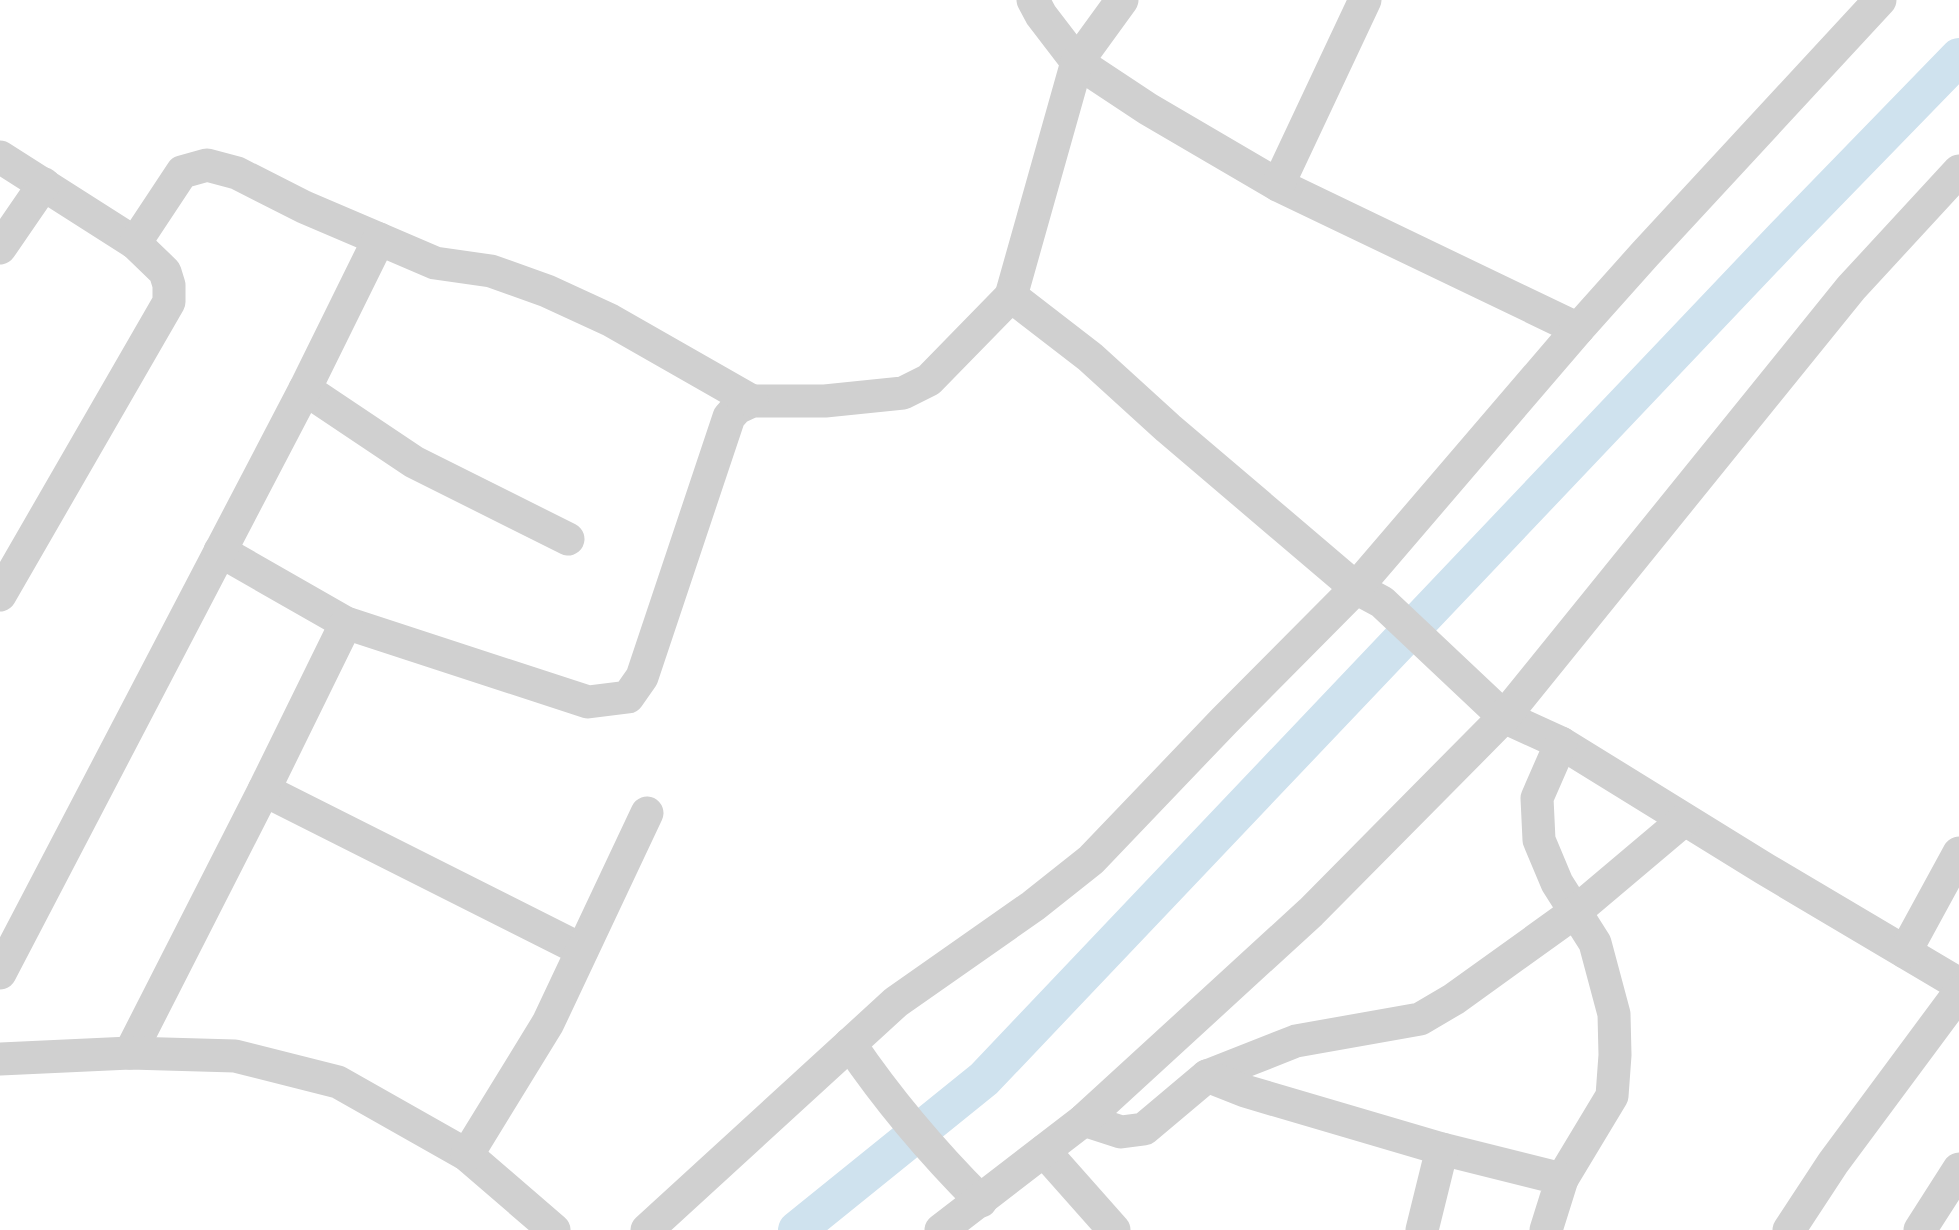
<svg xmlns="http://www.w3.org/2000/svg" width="1959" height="1230" font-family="Arial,sans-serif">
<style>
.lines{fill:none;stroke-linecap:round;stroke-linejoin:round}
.canal{stroke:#cfe2ee;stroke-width:38}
.minor{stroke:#d0d0d0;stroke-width:33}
</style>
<rect width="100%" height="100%" fill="#fff"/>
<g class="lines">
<!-- canal -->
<path class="canal" d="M797,1230L984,1079L1785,236L1959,57"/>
<!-- minor -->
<g class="minor">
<path d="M1033,0L1041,15L1077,62L1148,109L1278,185L1578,329"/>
<path d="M0,157L135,243L165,272L169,285V302L0,595"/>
<path d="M1278,185L1365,0"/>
<path d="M135,243L182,172L207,165L237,173L304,207L379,239"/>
<path d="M0,248L44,184"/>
<path d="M1011,296L1077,62L1122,0"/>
<path d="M305,389L414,462L568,539"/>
<path d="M220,551L346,623L588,702L628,697L642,677L729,417L737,408L752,401H825L903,393L929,380L1011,296L1090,357L1168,428L1356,588L1382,602L1504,717L1561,743L1765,869L1959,984"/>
<path d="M1561,743L1537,798L1539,840L1557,883L1595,943L1614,1014L1615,1055L1612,1096L1562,1179"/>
<path d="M264,790L582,950"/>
<path d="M1905,952L1959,853"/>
<path d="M0,973L305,389L379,239L435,263L491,271L547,291L610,320L752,401"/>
<path d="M850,1044C888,1100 933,1153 981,1201"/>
<path d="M130,1053L264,790L346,623"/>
<path d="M0,1059L130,1053L235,1056L338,1082L467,1155L554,1230"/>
<path d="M1207,1076L1296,1041L1420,1019L1454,999L1575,912L1684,820"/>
<path d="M1084,1120L1121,1132L1144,1129L1207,1076L1245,1091L1442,1149L1562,1179L1546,1230"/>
<path d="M1044,1151L1114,1230"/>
<path d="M467,1155L548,1023L647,813"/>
<path d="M647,1230L896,1002L1033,906L1091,860L1224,721L1356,588L1578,329L1645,254L1880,0"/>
<path d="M941,1230L1084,1120L1311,912L1504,717L1851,288L1959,171"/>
<path d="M1422,1230L1442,1149"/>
<path d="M1789,1230L1833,1163L1959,993"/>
<path d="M1920,1230L1959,1169"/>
</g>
</g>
</svg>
